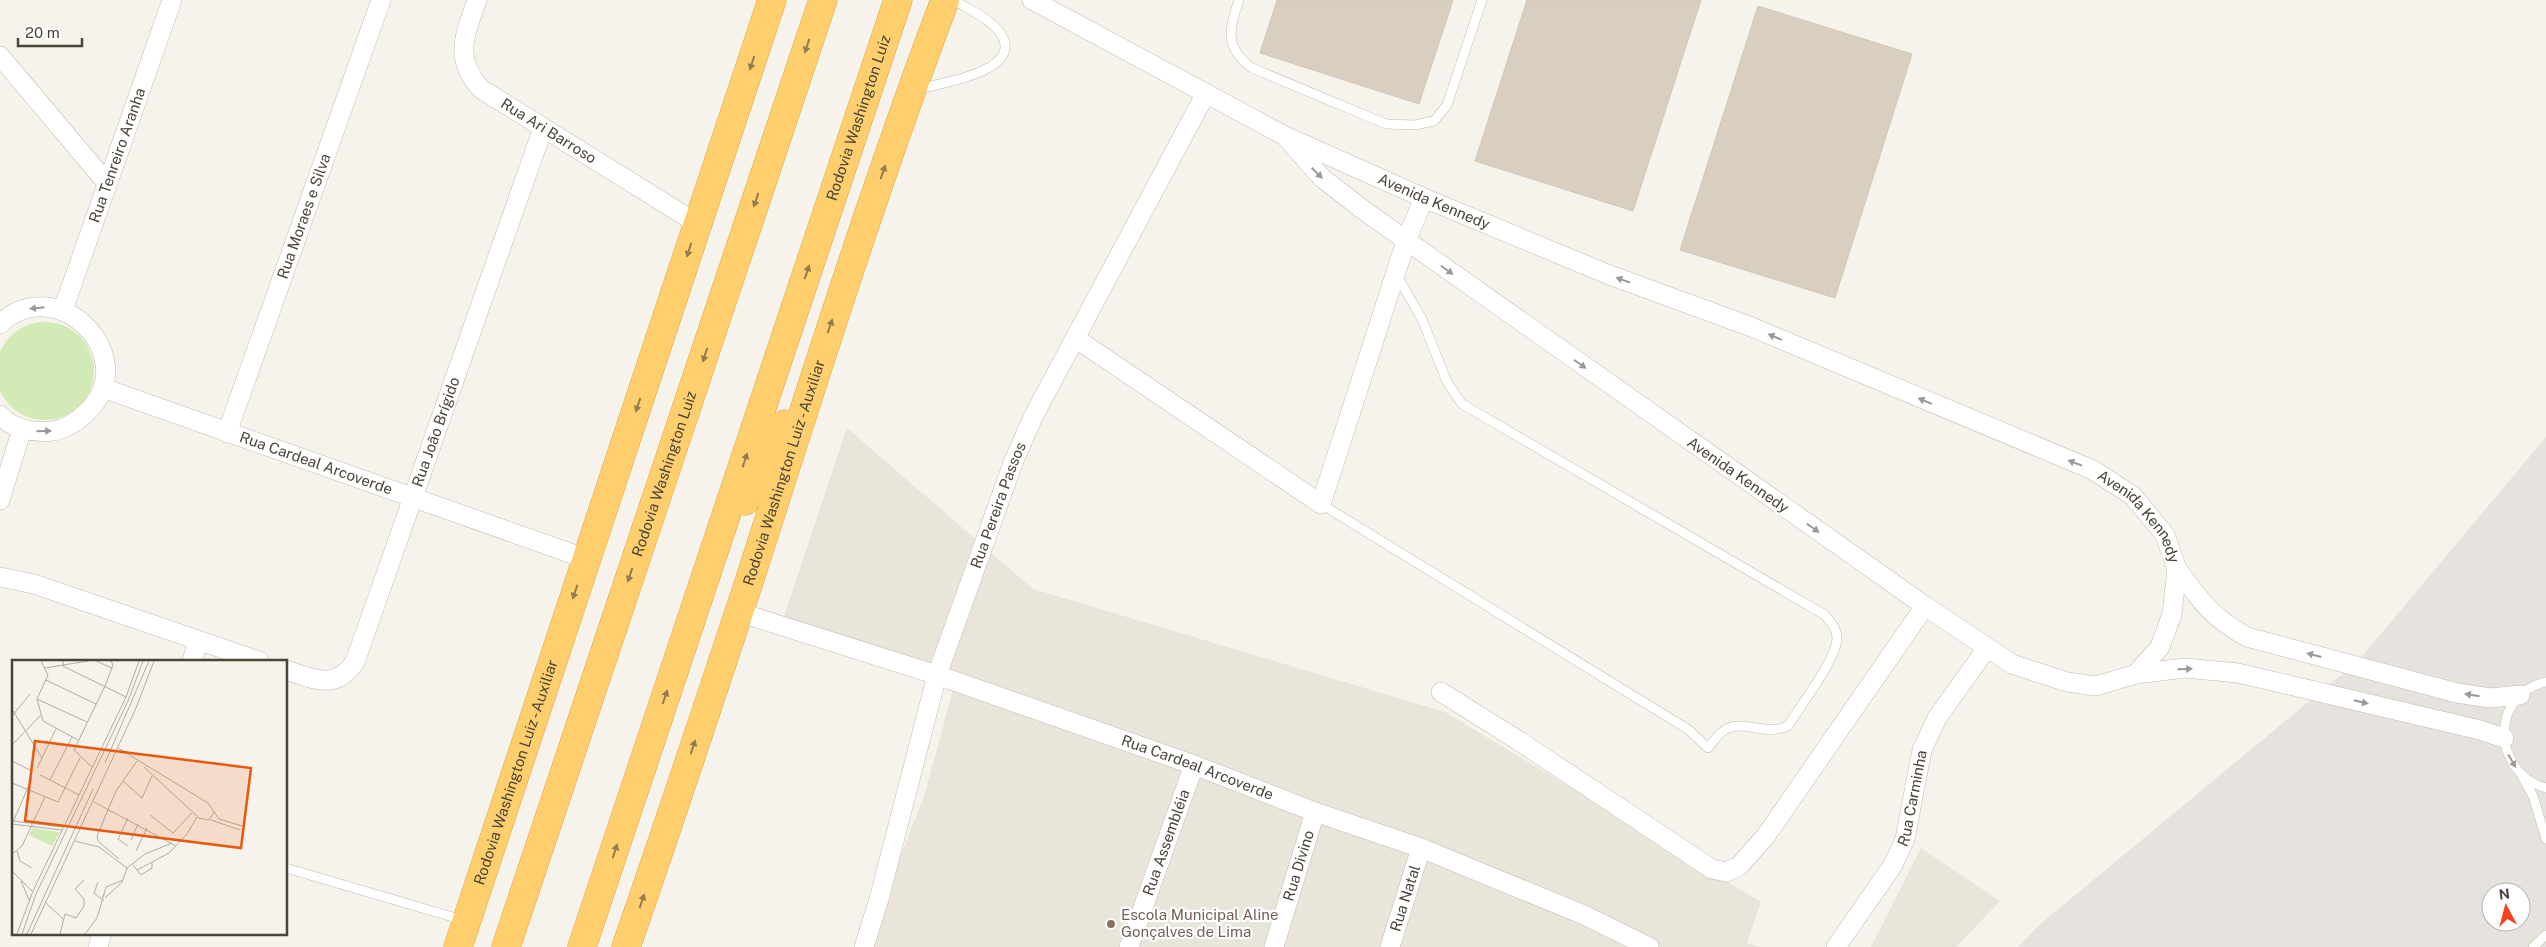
<svg xmlns="http://www.w3.org/2000/svg" width="2546" height="947" font-family="'Public Sans',sans-serif">
<style>
.residential{fill:#eae5da}
.industrial{fill:#e6e2dd;fill-rule:evenodd}
.green{fill:#d2eab5}
.building{fill:#d8cfc1;stroke:#d3c7b4}
.lines{fill:none;stroke-linecap:round;stroke-linejoin:round}
.lane-casing{stroke:#c2bbae;stroke-width:10}
.street-casing{stroke:#c2bbae;stroke-width:20}
.highway-casing{stroke:#e0a43c;stroke-width:29}
.lane{stroke:#fff;stroke-width:9}
.street{stroke:#fff;stroke-width:19}
.highway{stroke:#ffcf6e;stroke-width:28}
.oneway{fill:#937c4e}
.oneway2{fill:#9c9892}
.education-dot{fill:#8d6e63;stroke:#fff;stroke-width:2}
.labels{text-anchor:middle;stroke-width:4.5;stroke-linejoin:round;paint-order:stroke}
.street-label{font-size:15px;fill:#4b4439;stroke:#fff}
.education-label{font-size:15px;fill:#785e54;stroke:#fff;text-anchor:start}
.inset-road{fill:none;stroke:#b2ada4;stroke-width:1}
.view{fill:#e8590c;fill-opacity:0.15;stroke:#e8590c;stroke-width:2.5}
.inset-edge{fill:none;stroke:#4b4439;stroke-width:2.5}
</style>
<rect width="100%" height="100%" fill="#f6f3ec"/>
<!-- residential -->
<g class="residential">
<path d="M847,428L1033,589L1445,712L1761,902L1747,943L1759,947H864L924,797L955,682L783,620Z"/>
<path d="M1921,848L2000,901L1956,947H1871Z"/>
</g>
<!-- industrial -->
<path class="industrial" d="M2546,437V947H2018L2039,925L2359,660ZM2491,892H2521V922H2491Z"/>
<!-- green -->
<circle class="green" cx="45" cy="371" r="49"/>
<!-- building -->
<g class="building">
<path d="M1277,0H1453L1419,104L1260,53Z"/>
<path d="M1527,0H1701L1633,211L1475,161Z"/>
<path d="M1758,6L1912,54L1835,298L1680,250Z"/>
</g>
<g class="lines">
<defs>
<g id="lane">
<path d="M1239,0C1229,30 1224,47 1252,68L1386,124L1415,125L1434,121L1447,105L1482,0"/>
<path d="M917,89C939,84 1025,71 1001,34C991,19 968,9 954,0"/>
<path d="M1321,504L1689,730L1708,748C1714,741 1719,732 1728,728C1747,721 1766,736 1788,726C1800,706 1837,659 1837,638C1837,628 1830,622 1825,615L1462,404L1447,382L1422,319L1396,274"/>
<path d="M2546,682C2489,694 2492,773 2546,788"/>
<path d="M2523,778L2533,796L2546,839"/>
<path d="M286,868L463,920"/>
<path d="M2533,947L2546,935"/>
</g>
<g id="street">
<path id="s1" d="M477,0C465,35 453,58 481,89L698,224"/>
<path id="s2" d="M1032,0L1285,136L1424,198L1607,274L1749,326L2093,470L2133,496L2165,535L2177,569L2172,614L2160,647L2136,674L2096,686L2067,682L2012,664L1925,606L1366,212L1322,178L1285,136"/>
<path d="M0,56L106,182"/>
<path id="s3" d="M63,310L172,0"/>
<path d="M0,324C57,270 143,356 88,411C78,421 67,429 53,431C35,433 13,430 0,415"/>
<path d="M1075,338L1321,504L1406,241L1424,198"/>
<path id="s4" d="M103,388L587,559"/>
<path id="s5" d="M227,433L381,0"/>
<path d="M0,500L22,429"/>
<path d="M2177,569C2201,601 2211,617 2247,637L2457,693L2490,698L2520,695"/>
<path d="M0,577L34,584L259,661"/>
<path id="s6" d="M738,612L937,675L1194,765L1315,812L1421,848L1584,915L1649,947"/>
<path d="M192,661L198,641"/>
<path id="s7" d="M286,670C314,679 335,691 355,662L543,128"/>
<path d="M2136,674L2185,668L2238,673L2480,730L2504,738"/>
<path d="M1441,692L1519,741L1712,869L1726,872L1739,866L1765,837L1925,606"/>
<path d="M98,947L102,933"/>
<path id="s8" d="M864,947L879,899L937,675L1013,463L1033,417L1206,93"/>
<path id="s9" d="M1129,947L1194,765"/>
<path id="s10" d="M1274,947L1315,812"/>
<path id="s11" d="M1390,947L1421,848"/>
<path id="s12" d="M1836,947L1893,865L1905,839L1922,750L1937,718L1987,648"/>
</g>
<g id="highway">
<path d="M745,501L785,424"/>
<path id="s13" d="M458,947L772,0"/>
<path id="s14" d="M506,947L823,0"/>
<path id="s15" d="M582,947L898,0"/>
<path id="s16" d="M626,947C668,827 708,706 748,585C811,389 872,193 945,0"/>
</g>
</defs>
<!-- lane casing -->
<use href="#lane" class="lane-casing"/>
<!-- street casing -->
<use href="#street" class="street-casing"/>
<!-- highway casing -->
<use href="#highway" class="highway-casing"/>
<!-- lane -->
<use href="#lane" class="lane"/>
<!-- street -->
<use href="#street" class="street"/>
<!-- highway -->
<use href="#highway" class="highway"/>
</g>
<!-- one-way arrows -->
<defs><path id="oneway-solid" d="M-6-.8H1V-3.2L6.5 0L1 3.2V.8H-6Z" transform="scale(1.25)"/></defs>
<g class="oneway">
<use href="#oneway-solid" transform="translate(807 46) rotate(108)"/>
<use href="#oneway-solid" transform="translate(752 63) rotate(108)"/>
<use href="#oneway-solid" transform="translate(883 172) rotate(-71)"/>
<use href="#oneway-solid" transform="translate(756 200) rotate(108)"/>
<use href="#oneway-solid" transform="translate(689 250) rotate(108)"/>
<use href="#oneway-solid" transform="translate(807 272) rotate(-71)"/>
<use href="#oneway-solid" transform="translate(830 326) rotate(-71)"/>
<use href="#oneway-solid" transform="translate(705 355) rotate(108)"/>
<use href="#oneway-solid" transform="translate(638 405) rotate(108)"/>
<use href="#oneway-solid" transform="translate(745 460) rotate(-72)"/>
<use href="#oneway-solid" transform="translate(630 575) rotate(108)"/>
<use href="#oneway-solid" transform="translate(575 592) rotate(109)"/>
<use href="#oneway-solid" transform="translate(665 697) rotate(-71)"/>
<use href="#oneway-solid" transform="translate(693 747) rotate(-72)"/>
<use href="#oneway-solid" transform="translate(615 851) rotate(-72)"/>
<use href="#oneway-solid" transform="translate(642 901) rotate(-71)"/>
</g>
<g class="oneway2">
<use href="#oneway-solid" transform="translate(1317 173) rotate(44)"/>
<use href="#oneway-solid" transform="translate(1447 270) rotate(35)"/>
<use href="#oneway-solid" transform="translate(1623 280) rotate(-160)"/>
<use href="#oneway-solid" transform="translate(37 308) rotate(174)"/>
<use href="#oneway-solid" transform="translate(1775 337) rotate(-157)"/>
<use href="#oneway-solid" transform="translate(1580 364) rotate(35)"/>
<use href="#oneway-solid" transform="translate(1925 401) rotate(-157)"/>
<use href="#oneway-solid" transform="translate(44 431) rotate(-2)"/>
<use href="#oneway-solid" transform="translate(2075 463) rotate(-159)"/>
<use href="#oneway-solid" transform="translate(1813 528) rotate(35)"/>
<use href="#oneway-solid" transform="translate(2314 655) rotate(-165)"/>
<use href="#oneway-solid" transform="translate(2185 669) rotate(-1)"/>
<use href="#oneway-solid" transform="translate(2472 695) rotate(-171)"/>
<use href="#oneway-solid" transform="translate(2361 702) rotate(13)"/>
<use href="#oneway-solid" transform="translate(2512 761) rotate(60)"/>
</g>
<!-- markers -->
<circle class="education-dot" cx="1111" cy="924" r="5"/>
<g class="labels">
<!-- street labels -->
<g class="street-label">
<text dy="5" stroke="none"><textPath href="#s15" startOffset="874">Rodovia Washington Luiz</textPath></text>
<text dy="5" stroke="none"><textPath href="#s1" startOffset="175">Rua Ari Barroso</textPath></text>
<text dy="5" stroke="none"><textPath href="#s3" startOffset="164">Rua Tenreiro Aranha</textPath></text>
<text dy="5" stroke="none"><textPath href="#s2" startOffset="450">Avenida Kennedy</textPath></text>
<text dy="5" stroke="none"><textPath href="#s5" startOffset="230">Rua Moraes e Silva</textPath></text>
<text dy="5" stroke="none"><textPath href="#s7" startOffset="321">Rua João Brígido</textPath></text>
<text dy="5" stroke="none"><textPath href="#s4" startOffset="226">Rua Cardeal Arcoverde</textPath></text>
<text dy="5" stroke="none"><textPath href="#s16" startOffset="500">Rodovia Washington Luiz - Auxiliar</textPath></text>
<text dy="5" stroke="none"><textPath href="#s14" startOffset="499">Rodovia Washington Luiz</textPath></text>
<text transform="translate(1738 475) rotate(35)" y="5">Avenida Kennedy</text>
<text dy="5" stroke="none"><textPath href="#s8" startOffset="462">Rua Pereira Passos</textPath></text>
<text dy="5" stroke="none"><textPath href="#s2" startOffset="1229">Avenida Kennedy</textPath></text>
<text dy="5" stroke="none"><textPath href="#s6" startOffset="485">Rua Cardeal Arcoverde</textPath></text>
<text dy="5" stroke="none"><textPath href="#s13" startOffset="184">Rodovia Washington Luiz - Auxiliar</textPath></text>
<text dy="5" stroke="none"><textPath href="#s12" startOffset="170">Rua Carminha</textPath></text>
<text dy="5" stroke="none"><textPath href="#s9" startOffset="111">Rua Assembléia</textPath></text>
<text dy="5" stroke="none"><textPath href="#s10" startOffset="85">Rua Divino</textPath></text>
<text dy="5" stroke="none"><textPath href="#s11" startOffset="51">Rua Natal</textPath></text>
</g>
<!-- education labels -->
<g class="education-label">
<text x="1121" y="920">Escola Municipal Aline<tspan x="1121" dy="17">Gonçalves de Lima</tspan></text>
</g>
</g>
<!-- overview -->
<g transform="translate(12 660)">
<rect width="275" height="275" fill="#f6f3ec"/>
<path d="M20,168L48,172L40,186L17,175Z" fill="#d2eab5"/>
<path class="inset-road" d="M29,1L36,15L25,39L31,61L66,80M51,1V6L114,37M84,1L100,8M33,8L76,1M34,20L84,44M25,39L75,62M0,49L30,98M0,56L18,34M0,85L29,55M106,88L196,143L207,159L230,166M0,101L18,110M93,103L137,1M80,107L62,90L93,26L101,5L99,1M132,107L187,158L197,160L202,152M25,108L44,69M28,115L67,135M38,120L60,77M111,121L130,138L140,116M0,123L46,142L68,98M82,142L164,186M138,155L161,173L180,153M199,160L228,170M1,161L50,167M1,162L20,118M0,164L50,170M119,180L126,164M63,181L87,187L115,208M116,186L106,179L116,158M5,191L8,201L20,208M124,191L135,168M0,194L10,186L33,137M107,199L86,181L85,176L104,131L125,101M121,205L129,215L140,208V202M115,208L133,194L160,183M125,210L157,193L175,174L185,157M0,211L20,231M9,221L17,240M86,222L82,233L92,241M93,238L111,221M34,243L51,259M5,274L21,231L114,37L127,1M10,274L24,234L116,41L131,1M15,274L81,129M19,274L124,48L142,1M48,274L53,254L64,258L72,246V239L63,229L72,220M73,274L85,258L94,227L111,220L115,208"/>
<path class="view" d="M23,81L239,108L229,188L13,161Z"/>
<rect width="275" height="275" class="inset-edge"/>
</g>
<!-- north arrow -->
<g transform="translate(2506 907) rotate(353)"><circle r="24" fill="#ffffff" stroke="#b7b4b0"/>
<path d="M0-4L9 19L0 12L-9 19Z" fill="#fc3f1d"/>
<text y="-8" font-size="14" font-weight="bold" text-anchor="middle" fill="#4b4439">N</text>
</g>
<!-- scale -->
<path d="M18 38v8h64v-8" fill="none" stroke="#4b4439" stroke-width="2.5"/>
<text x="25" y="38" font-size="15" fill="#4b4439" stroke="#ffffff" stroke-width="4" paint-order="stroke">20 m</text>
</svg>
